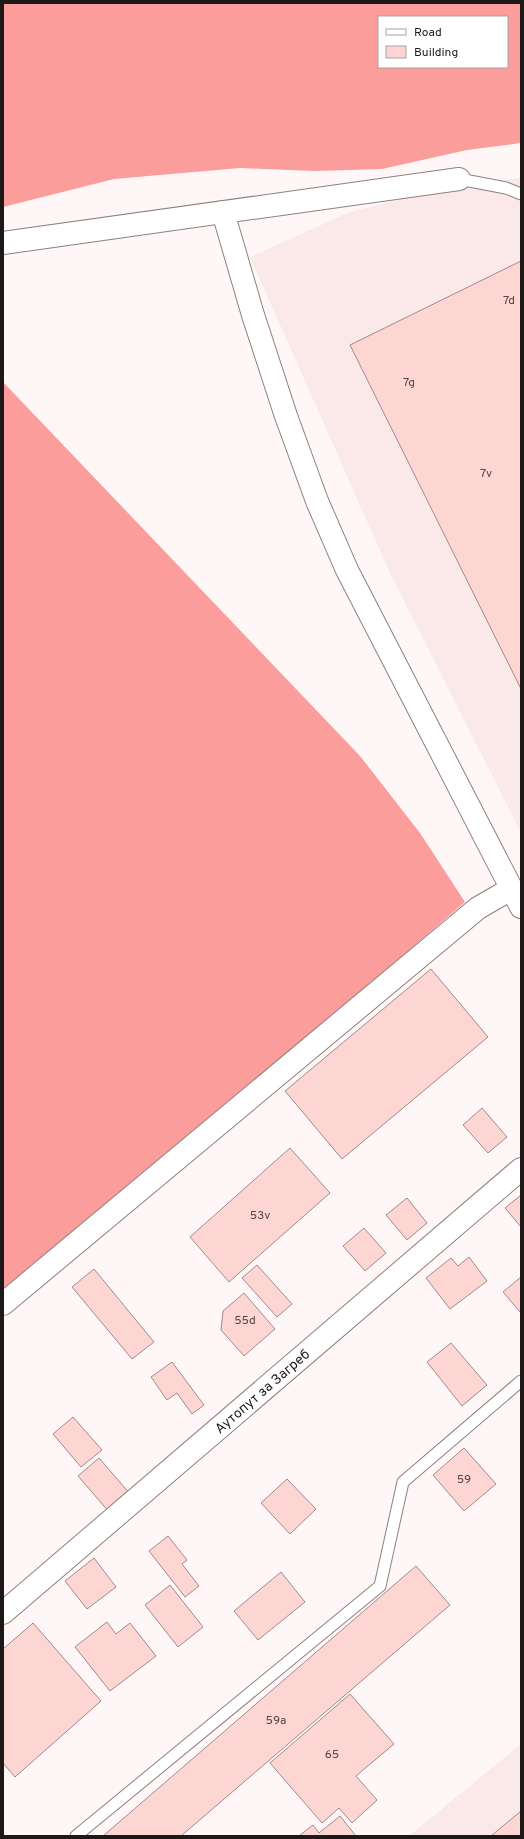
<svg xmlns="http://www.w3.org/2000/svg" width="524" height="1839" font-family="Overpass,sans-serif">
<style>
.built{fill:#fae9e8}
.forest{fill:#fb9d9a;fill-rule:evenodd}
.building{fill:#fdd5d2;stroke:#9d8c8b}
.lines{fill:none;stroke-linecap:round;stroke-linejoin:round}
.service-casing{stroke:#907f7e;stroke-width:13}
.minor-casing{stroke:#907f7e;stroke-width:24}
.service{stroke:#fff;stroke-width:11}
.minor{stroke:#fff;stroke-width:22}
.labels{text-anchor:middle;stroke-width:3;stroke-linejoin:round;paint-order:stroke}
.number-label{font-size:12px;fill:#564746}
.street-label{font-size:14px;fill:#1e1818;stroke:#fff}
</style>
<rect width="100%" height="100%" fill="#fff7f7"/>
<!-- built -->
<g class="built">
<path d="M521,178V833L390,573L250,257L350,212L452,186Z"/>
<path d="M521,1744V1836H409Z"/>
</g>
<!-- forest -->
<g class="forest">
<path d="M3,3H521V143L467,150L382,169L314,171L240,168L114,179L3,207ZM379,17H507V67H379Z"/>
<path d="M3,382L360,756L420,833L465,902L3,1299Z"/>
</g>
<!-- building -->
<g class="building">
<path d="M521,261V689L350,345Z"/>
<path d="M431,969L488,1037L342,1159L285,1091Z"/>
<path d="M482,1108L507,1137L488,1153L463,1125Z"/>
<path d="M290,1148L330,1193L229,1282L190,1237Z"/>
<path d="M521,1195V1227L505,1208Z"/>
<path d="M407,1198L427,1223L407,1240L386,1215Z"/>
<path d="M364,1228L386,1253L365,1271L343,1246Z"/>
<path d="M469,1257L487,1281L450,1309L426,1278L451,1258L458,1266Z"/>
<path d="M257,1265L292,1304L277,1317L242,1278Z"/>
<path d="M94,1269L154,1342L132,1359L72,1287Z"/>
<path d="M521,1277V1313L503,1292Z"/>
<path d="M244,1293L275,1329L244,1356L221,1330L223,1311Z"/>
<path d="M451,1343L487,1385L462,1406L427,1362Z"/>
<path d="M172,1362L204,1405L192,1414L177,1393L167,1400L151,1377Z"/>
<path d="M73,1417L102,1450L81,1467L53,1434Z"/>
<path d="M464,1448L496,1484L464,1511L433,1475Z"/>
<path d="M99,1458L131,1495L110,1513L78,1476Z"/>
<path d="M287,1479L316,1509L290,1534L261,1503Z"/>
<path d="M168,1536L187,1560L182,1564L199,1586L185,1597L149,1551Z"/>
<path d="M94,1558L116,1587L87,1609L65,1581Z"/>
<path d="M416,1566L450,1605L181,1836H103Z"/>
<path d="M281,1572L305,1602L258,1640L234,1611Z"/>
<path d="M170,1585L203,1627L178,1647L145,1605Z"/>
<path d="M107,1622L116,1634L130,1623L156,1656L110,1691L75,1647Z"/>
<path d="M33,1623L101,1701L15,1777L3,1763V1649Z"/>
<path d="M350,1694L394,1744L356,1776L377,1800L352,1823L339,1808L322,1823L270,1763Z"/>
<path d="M521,1811V1836H491Z"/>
<path d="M340,1816L356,1836H299L313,1825L319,1833Z"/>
</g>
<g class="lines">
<defs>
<g id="service">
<path d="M459,179L506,188L521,194"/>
<path d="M76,1836L380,1586L403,1482L521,1381"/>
</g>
<g id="minor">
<path d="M223,212L253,315L286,416L317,501L347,570L521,907"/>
<path d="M3,243L459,179"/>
<path d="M3,1304L478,908L511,889"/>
<path d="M3,1613L521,1169"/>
</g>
</defs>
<!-- service casing -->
<use href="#service" class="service-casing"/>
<!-- minor casing -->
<use href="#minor" class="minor-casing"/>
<!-- service -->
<use href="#service" class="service"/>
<!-- minor -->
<use href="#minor" class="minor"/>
</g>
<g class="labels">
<!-- number labels -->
<g class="number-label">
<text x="509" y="304">7d</text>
<text x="409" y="386">7g</text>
<text x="486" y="477">7v</text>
<text x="260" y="1219">53v</text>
<text x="245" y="1324">55d</text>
<text x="464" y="1483">59</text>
<text x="276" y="1724">59a</text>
<text x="332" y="1758">65</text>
</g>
<!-- street labels -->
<g class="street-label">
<text transform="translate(262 1391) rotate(-41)" y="5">Аутопут за Загреб</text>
</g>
</g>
<!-- border -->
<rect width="524" height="1839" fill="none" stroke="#1e1818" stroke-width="8"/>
<!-- legend -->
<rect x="378" y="16" width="130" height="52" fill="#ffffff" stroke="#a5a3a3"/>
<rect x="386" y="29" width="20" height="6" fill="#ffffff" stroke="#a5a3a3"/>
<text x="414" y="36" font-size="12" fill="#1e1818">Road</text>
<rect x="386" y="46" width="20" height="12" fill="#fdd5d2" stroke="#a5a3a3"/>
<text x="414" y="56" font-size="12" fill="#1e1818">Building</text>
</svg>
